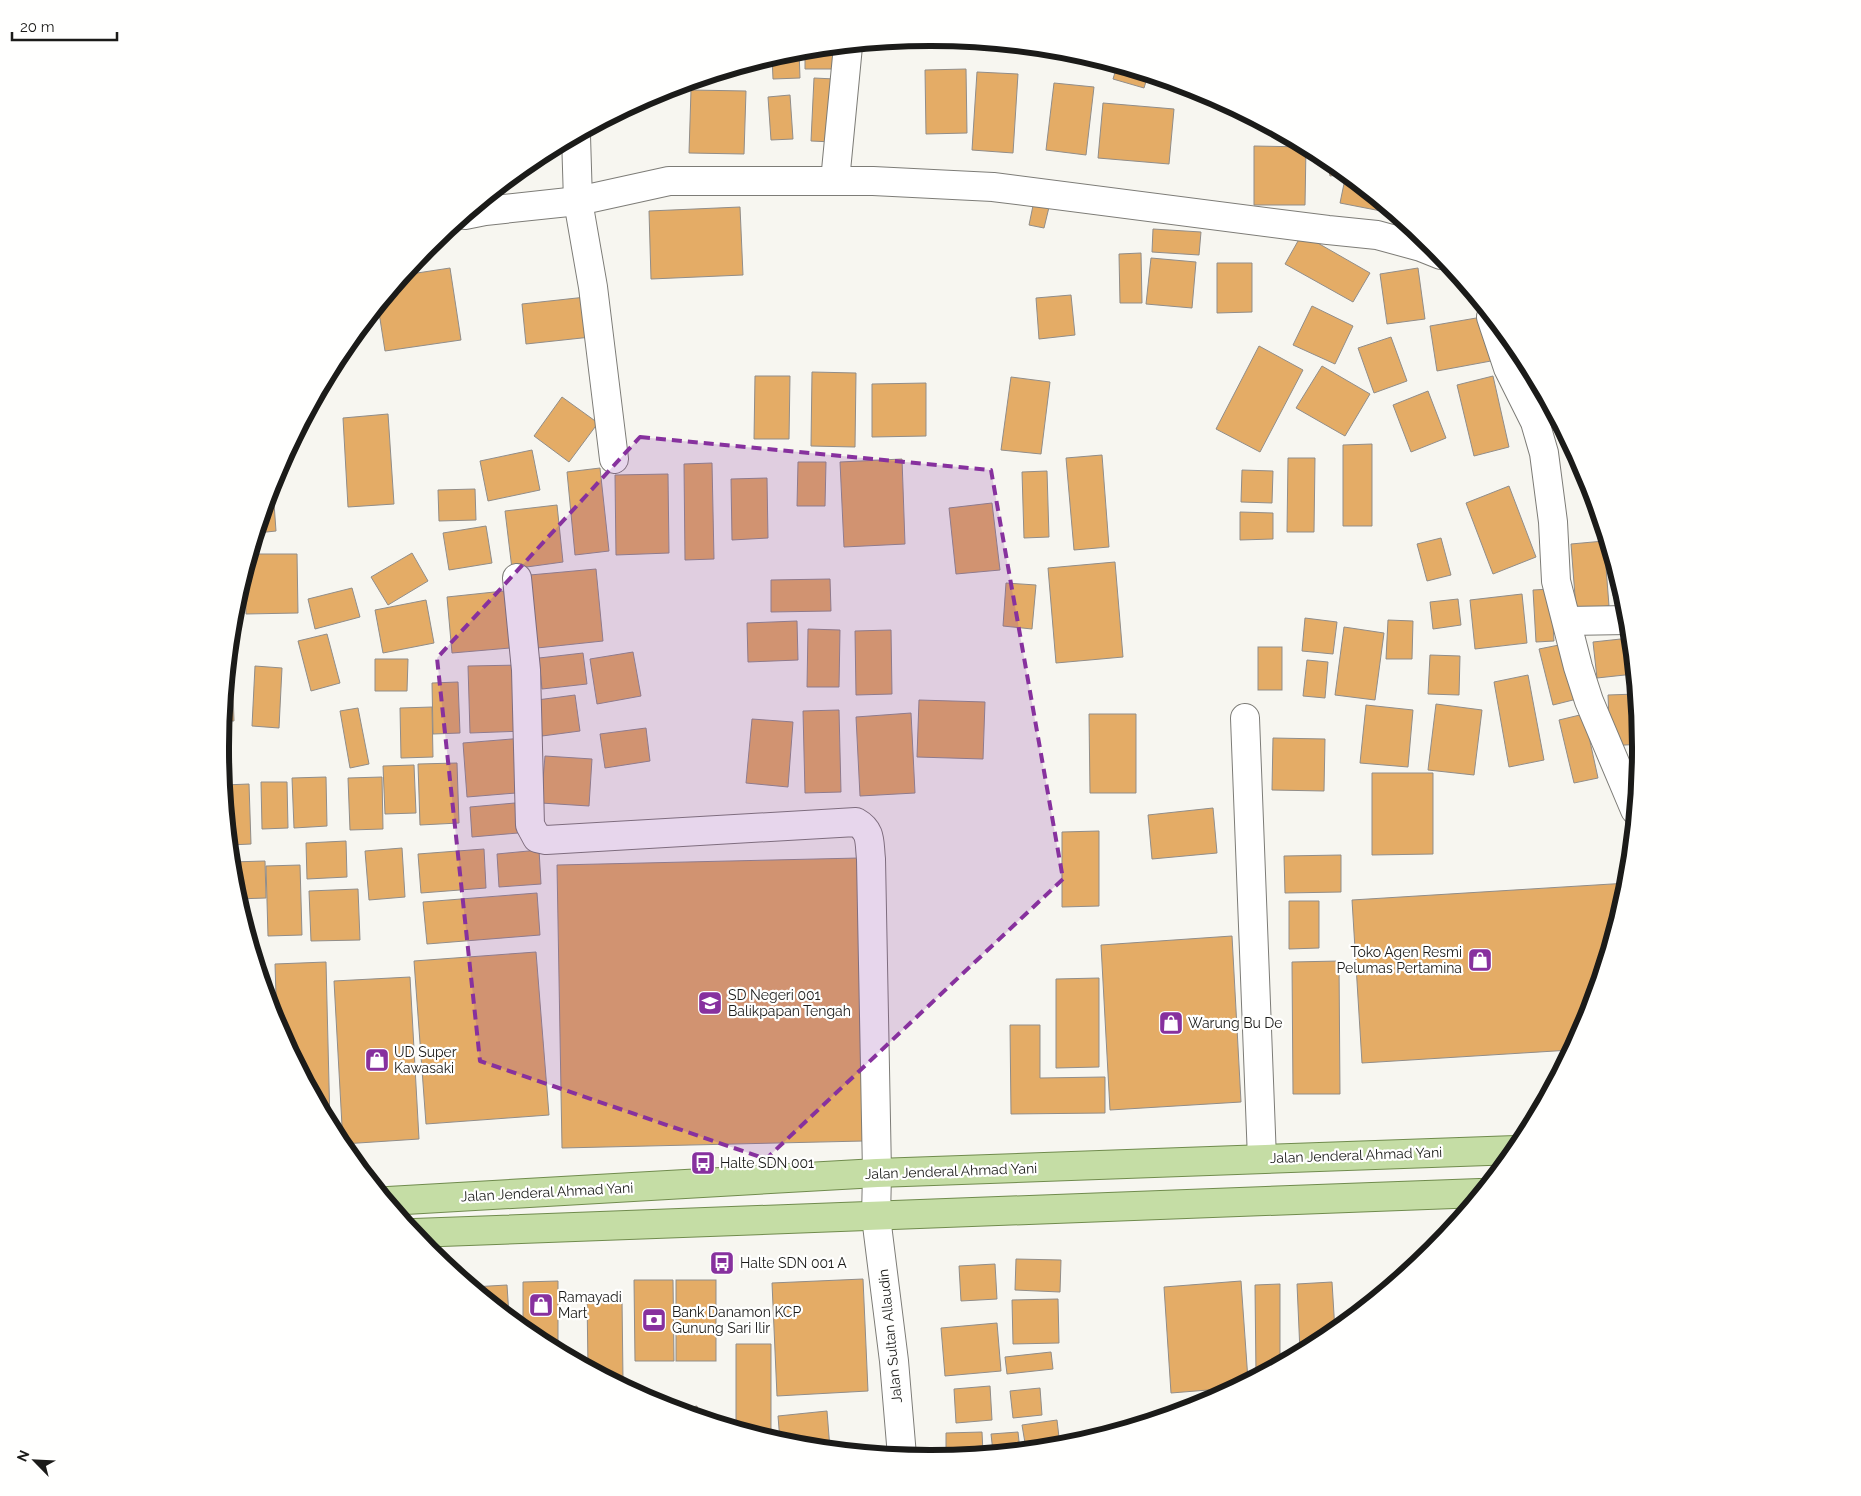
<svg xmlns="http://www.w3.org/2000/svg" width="1861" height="1496" font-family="Raleway,sans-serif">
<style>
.building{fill:#e4ac66;stroke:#918d89}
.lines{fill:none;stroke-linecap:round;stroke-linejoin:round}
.minor-casing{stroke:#7d7c77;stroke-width:30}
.major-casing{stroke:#708b4d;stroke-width:30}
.minor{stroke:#fff;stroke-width:28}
.major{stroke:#c5dda5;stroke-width:28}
.marked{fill:#87319e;fill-opacity:0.2;stroke:#87319e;stroke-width:4;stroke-dasharray:10 6;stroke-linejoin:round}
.labels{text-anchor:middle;stroke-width:4.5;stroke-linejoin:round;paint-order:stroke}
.poi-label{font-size:14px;fill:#1b1b19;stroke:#fffffe;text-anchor:start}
.street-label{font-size:14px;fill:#1b1b19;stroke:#fffffe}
.rim{fill:none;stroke:#1b1b19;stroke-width:6}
</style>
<rect width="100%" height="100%" fill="#f7f6f0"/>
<!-- building -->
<g class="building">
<path d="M838,47V69H805V50Z"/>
<path d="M799,50L800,78L773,79L772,57Z"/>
<path d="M1117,66L1148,75L1144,88L1113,79Z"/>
<path d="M966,69L967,133L926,134L925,70Z"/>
<path d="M977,72L1018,74L1013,153L972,150Z"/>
<path d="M814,78L835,79L833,142L811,141Z"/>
<path d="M1054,83L1094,87L1086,155L1046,150Z"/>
<path d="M691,90L746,91L744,154L689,153Z"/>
<path d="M790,95L793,139L771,140L768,97Z"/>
<path d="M1103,103L1174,109L1169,164L1098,158Z"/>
<path d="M1254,146L1306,147L1305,205H1254Z"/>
<path d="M550,149L551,157L535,158L536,157Z"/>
<path d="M1327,159L1346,174L1330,176Z"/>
<path d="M1346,174L1382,204L1381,211L1340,203Z"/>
<path d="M1035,196L1051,199L1044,228L1029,225Z"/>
<path d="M740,207L743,275L651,279L649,211Z"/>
<path d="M1153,229L1201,232L1199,255L1152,252Z"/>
<path d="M1302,234L1370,273L1353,302L1285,264Z"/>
<path d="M1141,253L1142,303H1120L1119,254Z"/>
<path d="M1151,258L1196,262L1192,308L1146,304Z"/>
<path d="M1217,263H1252V312L1217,313Z"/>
<path d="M450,268L461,340L385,351L378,306L404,275Z"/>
<path d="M1418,268L1425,319L1387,324L1380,274Z"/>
<path d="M1071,295L1075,335L1039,339L1036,298Z"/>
<path d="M586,297L591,337L526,344L522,304Z"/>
<path d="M1312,306L1353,326L1335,364L1293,345Z"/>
<path d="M1482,317L1491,361L1437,371L1430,326Z"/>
<path d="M1391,337L1407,381L1374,393L1358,348Z"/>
<path d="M1259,346L1303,370L1260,452L1216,429Z"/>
<path d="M1322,366L1370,394L1345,436L1296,408Z"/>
<path d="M812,372L856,373L855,447L811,446Z"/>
<path d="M755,376H790L789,439H754Z"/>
<path d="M1493,376L1509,447L1474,456L1457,385Z"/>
<path d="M1011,377L1050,382L1041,454L1001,450Z"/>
<path d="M926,383V436L872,437V384Z"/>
<path d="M1428,391L1446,438L1411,452L1393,405Z"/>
<path d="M562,397L598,423L569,462L534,436Z"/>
<path d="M388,414L394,504L348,507L343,418Z"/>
<path d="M1372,444V526H1343V445Z"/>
<path d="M532,450L540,490L488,501L480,461Z"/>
<path d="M1102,455L1109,547L1074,550L1066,458Z"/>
<path d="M1288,458H1315L1314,532H1287Z"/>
<path d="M902,459L905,544L844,547L840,462Z"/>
<path d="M798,462H826L825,506H797Z"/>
<path d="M712,463L714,559L685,560L684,464Z"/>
<path d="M600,468L609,551L575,555L567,472Z"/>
<path d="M1242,470L1273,471L1272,503L1241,502Z"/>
<path d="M1047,471L1049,537L1024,538L1022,472Z"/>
<path d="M668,474L669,553L616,555L615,475Z"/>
<path d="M767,478L768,538L732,540L731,479Z"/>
<path d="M1509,486L1536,557L1493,574L1466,503Z"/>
<path d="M270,489H273L276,531L257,533Z"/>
<path d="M475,489L476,520L439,521L438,490Z"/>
<path d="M992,503L1000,570L956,574L949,508Z"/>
<path d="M557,505L563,562L512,569L505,511Z"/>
<path d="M1240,512L1273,513V539L1240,540Z"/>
<path d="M486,526L492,563L449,570L443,533Z"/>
<path d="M1441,538L1451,575L1427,581L1417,544Z"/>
<path d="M1604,541L1609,606L1576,609L1571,544Z"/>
<path d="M412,553L428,581L388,605L371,577Z"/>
<path d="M250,554H297L298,613L246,614L245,572Z"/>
<path d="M1115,562L1123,657L1056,663L1048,568Z"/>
<path d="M1613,564L1623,595L1613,596Z"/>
<path d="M596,569L603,641L537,648L530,575Z"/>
<path d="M830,579L831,611L771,612V580Z"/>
<path d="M1006,583L1036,585L1032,629L1003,626Z"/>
<path d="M352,588L360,617L315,629L308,599Z"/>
<path d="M1551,589L1554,641L1536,642L1533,590Z"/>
<path d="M504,591L510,648L452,653L447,597Z"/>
<path d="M1522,594L1527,643L1475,649L1470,600Z"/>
<path d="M1458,599L1461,625L1433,629L1430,602Z"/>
<path d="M426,600L434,643L383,653L375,610Z"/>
<path d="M1305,618L1337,622L1333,654L1302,651Z"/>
<path d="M1388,620L1413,621L1412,659H1386Z"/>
<path d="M797,621L798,660L748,662L747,623Z"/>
<path d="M1344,627L1384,633L1375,700L1335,695Z"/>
<path d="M808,629L840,630L839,687H807Z"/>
<path d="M891,630L892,694L856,695L855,631Z"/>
<path d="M327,634L340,683L311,691L298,641Z"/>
<path d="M1630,638L1634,674L1597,678L1593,642Z"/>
<path d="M1564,644L1577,699L1553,705L1539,649Z"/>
<rect x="1258" y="647" width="24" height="43"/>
<path d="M633,652L641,696L597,704L590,659Z"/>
<path d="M583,653L587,684L542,689L539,658Z"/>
<path d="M1430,655L1460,656L1459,695L1428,694Z"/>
<path d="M375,659H408L407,691H375Z"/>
<path d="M1307,660L1328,662L1325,698L1303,696Z"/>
<path d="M523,665L525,731L470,733L468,666Z"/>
<path d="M255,666L282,668L279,728L252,726Z"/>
<path d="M1528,675L1544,760L1509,767L1494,682Z"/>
<path d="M458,682L460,733L433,734L432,683Z"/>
<path d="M226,691H233L234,721H223Z"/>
<path d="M1636,694L1641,744L1610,746L1608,695Z"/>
<path d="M575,695L580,731L542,736L537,700Z"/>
<path d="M919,700L985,702L983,759L917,757Z"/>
<path d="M1436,704L1482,710L1474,775L1428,770Z"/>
<path d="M1366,705L1413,710L1408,767L1360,763Z"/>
<path d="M432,707L433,757L401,758L400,708Z"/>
<path d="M358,708L369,764L350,768L340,711Z"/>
<path d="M839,710L841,792L805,793L803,711Z"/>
<path d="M911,713L915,793L860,796L856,717Z"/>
<path d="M1089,714H1136V793H1090Z"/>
<path d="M1584,714L1598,778L1574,783L1559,720Z"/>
<path d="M752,719L793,722L788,787L746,783Z"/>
<path d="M646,728L650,761L605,768L600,734Z"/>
<path d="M524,738L528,792L467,797L463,743Z"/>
<path d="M1273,738L1325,739L1324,791L1272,790Z"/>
<path d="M545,756L592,759L589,806L541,803Z"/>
<path d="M457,763L459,823L420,825L418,764Z"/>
<path d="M414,765L416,813L385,814L383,766Z"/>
<path d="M1372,773H1433V854L1372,855Z"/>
<path d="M326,777L327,826L294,828L292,778Z"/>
<path d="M382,777L383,829L350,830L348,778Z"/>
<path d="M261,782H287L288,828L262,829Z"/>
<path d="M249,784L251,844L230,845L224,785Z"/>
<path d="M515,803L518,833L472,837L470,807Z"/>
<path d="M1213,808L1217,853L1152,859L1148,815Z"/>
<path d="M1099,831V906L1062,907V832Z"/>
<path d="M346,841L347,877L307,879L306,843Z"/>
<path d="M402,848L405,897L369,900L365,851Z"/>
<path d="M484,849L486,888L421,893L418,854Z"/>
<path d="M539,850L541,884L499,887L497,854Z"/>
<path d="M1341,855V892L1285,893L1284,856Z"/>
<path d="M859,858L864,1141L562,1148L557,865Z"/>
<path d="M265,861L266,898L237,899L234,886L231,862Z"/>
<path d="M300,865L302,935L268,936L266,866Z"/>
<path d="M1628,883L1587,1020L1571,1050L1362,1063L1352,900Z"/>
<path d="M358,889L360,940L311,941L309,891Z"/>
<path d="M537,893L540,935L427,944L423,902Z"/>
<path d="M1289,901H1319V948L1289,949Z"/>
<path d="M1232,936L1241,1102L1110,1110L1101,945Z"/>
<path d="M536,952L549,1115L426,1124L414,961Z"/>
<path d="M1339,961L1340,1094H1293L1292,962Z"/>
<path d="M326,962L330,1125L277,1026L275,964Z"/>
<path d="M410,977L419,1139L343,1144L334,981Z"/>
<path d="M1099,978V1067L1056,1068V979Z"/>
<path d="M1010,1025H1040V1078L1105,1077V1113L1011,1114Z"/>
<path d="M1016,1259L1061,1260L1060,1292L1015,1290Z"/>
<path d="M995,1264L997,1299L961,1301L959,1266Z"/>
<path d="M863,1279L868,1391L777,1396L772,1283Z"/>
<path d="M634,1280H673L674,1361H635Z"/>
<rect x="676" y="1280" width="40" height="81"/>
<path d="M558,1281V1351L536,1339L523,1328V1282Z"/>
<path d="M1241,1281L1248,1380L1233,1388L1171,1393L1164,1287Z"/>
<path d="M1332,1282L1335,1331L1325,1339L1300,1352L1297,1284Z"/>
<path d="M1280,1284V1363L1256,1376L1255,1285Z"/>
<path d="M507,1285L509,1316L472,1287Z"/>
<path d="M587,1299H622L623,1380H612L588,1366Z"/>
<path d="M1058,1299L1059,1343L1013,1344L1012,1300Z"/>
<path d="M997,1323L1001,1371L945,1376L941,1328Z"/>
<path d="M736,1344H771V1439L736,1428Z"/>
<path d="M1051,1352L1053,1369L1007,1374L1005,1357Z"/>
<path d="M990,1386L992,1420L956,1423L954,1389Z"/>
<path d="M1040,1388L1042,1415L1013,1418L1010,1391Z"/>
<path d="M697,1406L699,1417L676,1410Z"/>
<path d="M827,1411L830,1449L792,1445L780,1441L778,1416Z"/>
<path d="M1057,1420L1060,1446L1026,1449L1022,1425Z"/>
<path d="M982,1432L983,1453L946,1457V1433Z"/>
<path d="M1018,1432L1020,1450L993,1452L991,1434Z"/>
</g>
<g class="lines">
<defs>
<g id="minor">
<path d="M576,136L578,201L593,287L614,459"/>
<path d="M835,181L848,46"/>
<path d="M465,215L485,211L578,201L669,181H873L993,187L1328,230L1377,235L1421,247L1441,255"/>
<path d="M1491,317L1508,368L1535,422L1544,453L1553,522L1556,581L1578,667L1589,701L1635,810"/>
<path d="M517,578L526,670L530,825L537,838L546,840L856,822C872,831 869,842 871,859L877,1173L876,1217L894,1361L902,1456"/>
<path d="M1567,621L1628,620"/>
<path d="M1245,718L1262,1159"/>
</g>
<g id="major">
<path d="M388,1201L877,1173L1516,1150"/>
<path d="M414,1233L1480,1193"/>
</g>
</defs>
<!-- minor casing -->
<use href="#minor" class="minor-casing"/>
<!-- major casing -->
<use href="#major" class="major-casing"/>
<!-- minor -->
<use href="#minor" class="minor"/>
<!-- major -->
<use href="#major" class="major"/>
</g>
<!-- marked area -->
<path class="marked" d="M640,437L991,470L1063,879L766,1159L480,1061L437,658Z"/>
<!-- icons -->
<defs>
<symbol id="shop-square" viewBox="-11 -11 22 22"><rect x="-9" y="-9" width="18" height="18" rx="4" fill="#87319e" stroke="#fffffe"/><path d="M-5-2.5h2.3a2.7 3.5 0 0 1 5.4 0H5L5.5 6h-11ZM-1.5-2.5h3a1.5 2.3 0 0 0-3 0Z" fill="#fff"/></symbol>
<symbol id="school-square" viewBox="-11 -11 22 22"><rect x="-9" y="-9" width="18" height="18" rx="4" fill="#87319e" stroke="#fffffe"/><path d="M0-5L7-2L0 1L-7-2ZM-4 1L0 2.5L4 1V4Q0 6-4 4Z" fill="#fff"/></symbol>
<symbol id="bus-square" viewBox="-11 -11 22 22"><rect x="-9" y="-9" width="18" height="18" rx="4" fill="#87319e" stroke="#fffffe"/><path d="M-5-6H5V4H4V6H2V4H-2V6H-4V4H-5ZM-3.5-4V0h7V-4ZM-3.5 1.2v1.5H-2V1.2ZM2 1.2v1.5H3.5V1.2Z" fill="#fff"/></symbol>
<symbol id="bank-square" viewBox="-11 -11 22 22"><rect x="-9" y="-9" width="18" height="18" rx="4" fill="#87319e" stroke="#fffffe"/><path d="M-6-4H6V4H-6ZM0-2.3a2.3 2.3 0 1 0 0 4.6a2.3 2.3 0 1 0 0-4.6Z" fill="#fff"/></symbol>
</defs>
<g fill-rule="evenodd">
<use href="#shop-square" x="1466" y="946" width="28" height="28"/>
<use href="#school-square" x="696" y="989" width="28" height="28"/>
<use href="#shop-square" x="1157" y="1009" width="28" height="28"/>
<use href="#shop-square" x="363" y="1046" width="28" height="28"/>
<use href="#bus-square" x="689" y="1149" width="28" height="28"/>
<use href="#bus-square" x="708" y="1249" width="28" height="28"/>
<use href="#shop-square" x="527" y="1291" width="28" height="28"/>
<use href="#bank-square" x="640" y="1306" width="28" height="28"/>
</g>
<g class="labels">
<!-- poi labels -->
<g class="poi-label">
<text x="1462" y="957" text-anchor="end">Toko Agen Resmi<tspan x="1462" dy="16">Pelumas Pertamina</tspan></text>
<text x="728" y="1000">SD Negeri 001<tspan x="728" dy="16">Balikpapan Tengah</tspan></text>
<text x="1188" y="1028">Warung Bu De</text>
<text x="394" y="1057">UD Super<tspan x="394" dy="16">Kawasaki</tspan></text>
<text x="720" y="1168">Halte SDN 001</text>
<text x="740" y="1268">Halte SDN 001 A</text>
<text x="558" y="1302">Ramayadi<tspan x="558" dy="16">Mart</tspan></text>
<text x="672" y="1317">Bank Danamon KCP<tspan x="672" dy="16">Gunung Sari Ilir</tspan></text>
</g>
<!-- street labels -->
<g class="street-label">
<text transform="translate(1356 1155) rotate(-2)" y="5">Jalan Jenderal Ahmad Yani</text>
<text transform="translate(951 1171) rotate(-2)" y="5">Jalan Jenderal Ahmad Yani</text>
<text transform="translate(547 1192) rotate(-3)" y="5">Jalan Jenderal Ahmad Yani</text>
<text transform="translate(890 1336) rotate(-96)" y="5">Jalan Sultan Allaudin</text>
</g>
</g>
<!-- crop -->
<path d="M0 0H1861V1496H0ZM930 46H931A701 701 0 0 1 1632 747V749A701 701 0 0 1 931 1450H930A701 701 0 0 1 229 749V747A701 701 0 0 1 930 46Z" fill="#fffffe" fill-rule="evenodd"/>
<path class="rim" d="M930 46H931A701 701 0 0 1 1632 747V749A701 701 0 0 1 931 1450H930A701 701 0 0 1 229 749V747A701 701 0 0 1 930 46Z"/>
<!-- north arrow -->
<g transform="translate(35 1461) rotate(294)" stroke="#fffffe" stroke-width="4" paint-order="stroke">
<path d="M0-4L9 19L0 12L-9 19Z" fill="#1b1b19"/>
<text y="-8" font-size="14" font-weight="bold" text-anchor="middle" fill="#1b1b19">N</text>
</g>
<!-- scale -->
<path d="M12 32v8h105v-8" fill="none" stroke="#1b1b19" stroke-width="2.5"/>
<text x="20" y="32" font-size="15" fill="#1b1b19" stroke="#fffffe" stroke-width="4" paint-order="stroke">20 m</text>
</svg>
